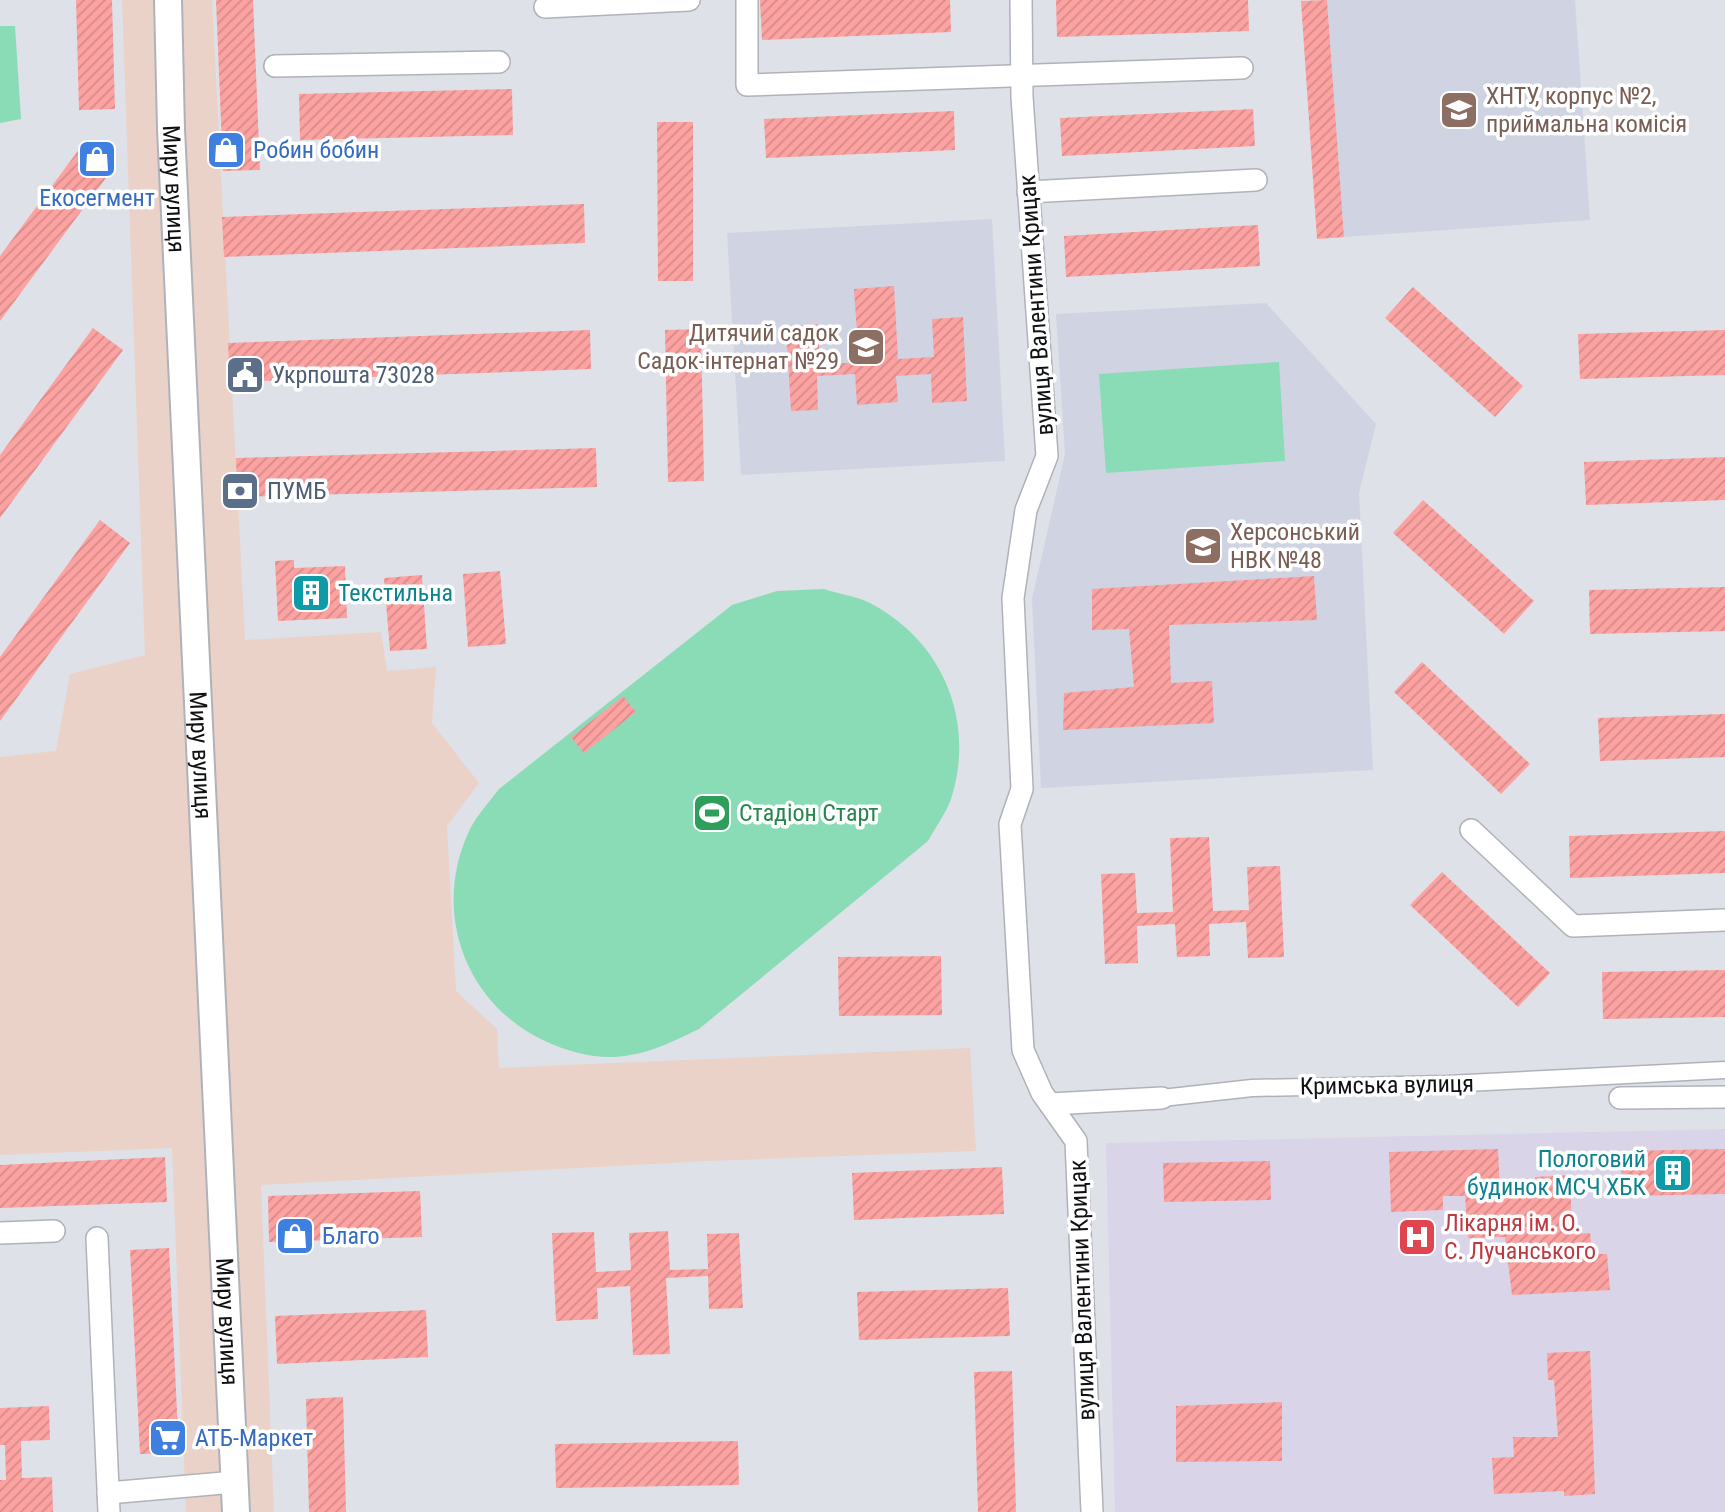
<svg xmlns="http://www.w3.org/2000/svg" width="1725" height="1512" font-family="'Roboto Condensed',sans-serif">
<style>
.commercial{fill:#ead2c8}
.built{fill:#d0d4e2}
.medical{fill:#dad4e9}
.pitch{fill:#8adcb6}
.building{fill:url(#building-hatch)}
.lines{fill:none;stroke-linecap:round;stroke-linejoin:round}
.pedestrian-casing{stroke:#b0b2b9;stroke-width:19}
.minor-casing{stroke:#b0b2b9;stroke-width:24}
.tertiary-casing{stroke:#b0b2b9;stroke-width:30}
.pedestrian{stroke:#fff;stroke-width:16}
.minor{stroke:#fff;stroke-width:21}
.tertiary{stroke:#fff;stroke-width:26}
.labels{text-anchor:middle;stroke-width:7;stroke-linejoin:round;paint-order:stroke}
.education-label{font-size:24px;fill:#785e54;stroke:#fff;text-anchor:start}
.shop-label{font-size:24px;fill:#366cbe;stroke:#fff;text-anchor:start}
.street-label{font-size:24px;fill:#0f1012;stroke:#fff}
.service-label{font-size:24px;fill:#4e5e75;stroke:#fff;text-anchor:start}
.culture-label{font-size:24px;fill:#0d838f;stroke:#fff;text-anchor:start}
.leisure-label{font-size:24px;fill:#27864d;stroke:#fff;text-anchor:start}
.health-label{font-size:24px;fill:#be3a42;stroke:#fff;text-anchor:start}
</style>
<defs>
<pattern id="building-hatch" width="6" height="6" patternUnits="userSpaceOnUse" patternTransform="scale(1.75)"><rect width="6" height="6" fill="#fca2a1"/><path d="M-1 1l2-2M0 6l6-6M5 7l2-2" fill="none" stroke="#d78a8a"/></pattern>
</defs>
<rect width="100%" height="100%" fill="#dfe1e8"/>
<!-- commercial -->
<path class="commercial" d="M122,0H212L245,640L381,632L387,671L436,667L432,723L479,783L447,826L456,991L497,1029L499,1068L970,1048L976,1151L709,1161L261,1185L274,1512H186L172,1148L0,1155V757L56,751L70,674L145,655Z"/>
<!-- built -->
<g class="built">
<path d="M1327,0H1575L1590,220L1344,237Z"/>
<path d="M992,219L1005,461L741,475L727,233Z"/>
<path d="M1266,303L1376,424L1359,493L1373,770L1041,788L1032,599L1065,454L1056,314Z"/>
</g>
<!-- medical -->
<path class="medical" d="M1725,1129V1512H1115L1106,1143Z"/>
<!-- pitch -->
<g class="pitch">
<path d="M0,26H15L21,119L0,123Z"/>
<path d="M1279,362L1285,461L1106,473L1099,374Z"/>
<path d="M824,589C838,594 856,596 870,603C943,641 976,721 951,799C946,813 935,828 928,841L699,1029C670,1043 647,1055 614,1057C592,1058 567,1051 547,1042C464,1005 430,909 471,827C478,814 490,801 499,789L732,605L777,591Z"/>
</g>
<!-- building -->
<g class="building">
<path d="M76,0H112L115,109L79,110Z"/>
<path d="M216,0H253L260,170L223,171Z"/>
<path d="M760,0H950L951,32L762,40Z"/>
<path d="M1056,0H1248L1249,31L1057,37Z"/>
<path d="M1327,0L1344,237L1317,239L1301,1Z"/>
<path d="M512,89L513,135L300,140L299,94Z"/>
<path d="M1253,109L1255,146L1062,156L1060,118Z"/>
<path d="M954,111L955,150L766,158L764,119Z"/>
<path d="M657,122H693V281H658Z"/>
<path d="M83,144L114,167L0,321V256Z"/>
<path d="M584,204L585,243L224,257L222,217Z"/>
<path d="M1258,225L1260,266L1066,277L1064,236Z"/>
<path d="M894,286L898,359L934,357L932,319L963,317L967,401L932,403L931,374L896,376L898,402L857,405L855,374L817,376L818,410L791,411L786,326L818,324L820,365L859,362L854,289Z"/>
<path d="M1413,287L1523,386L1495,417L1385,318Z"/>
<path d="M93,328L123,350L0,518V455Z"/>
<path d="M701,329L704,481L668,482L665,330Z"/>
<path d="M590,330L591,369L230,382L228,343Z"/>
<path d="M1725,330V375L1580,379L1578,334Z"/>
<path d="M596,448L597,487L237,497L236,458Z"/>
<path d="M1725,457V500L1586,505L1584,462Z"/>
<path d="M1423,500L1534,601L1504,634L1393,533Z"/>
<path d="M100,520L130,543L0,721V657Z"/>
<path d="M294,560V568L345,566L347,618L278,621L275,561Z"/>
<path d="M500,571L506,644L468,647L463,574Z"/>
<path d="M422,575L427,649L390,651L384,578Z"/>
<path d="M1314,576L1317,620L1169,625L1171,683L1212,681L1214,723L1063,730L1064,693L1134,687L1129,629L1092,630V589Z"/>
<path d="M1725,587V631L1590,634L1589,590Z"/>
<path d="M1422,662L1530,764L1501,794L1394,692Z"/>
<path d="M623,696L636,712L584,753L571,737Z"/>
<path d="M1725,714V757L1600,761L1598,718Z"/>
<path d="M1725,831V873L1570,878L1569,836Z"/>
<path d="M1209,837L1213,911L1249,910L1247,867L1280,866L1284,957L1248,958L1246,922L1209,924L1210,956L1177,957L1175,924L1137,926L1138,963L1105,964L1101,874L1135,873L1137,913L1173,912L1170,838Z"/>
<path d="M1442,872L1550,973L1518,1007L1410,905Z"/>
<path d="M941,956L942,1015L839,1016L838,957Z"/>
<path d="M1725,970V1017L1603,1019L1602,972Z"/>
<path d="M1498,1149L1500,1192L1535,1191V1177L1570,1175L1572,1234L1590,1233L1593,1254H1607L1610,1290L1512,1295L1505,1237L1468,1238L1465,1196H1443V1210L1391,1212L1389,1152Z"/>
<path d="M1725,1149V1194L1622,1196L1621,1151Z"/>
<path d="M165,1157L167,1202L0,1208V1165Z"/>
<path d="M1270,1161L1271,1200L1164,1202L1163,1163Z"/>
<path d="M1002,1167L1004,1214L854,1220L852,1173Z"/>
<path d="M420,1191L422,1237L269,1242L268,1196Z"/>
<path d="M668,1231L670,1270L708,1269L707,1234L739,1233L743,1308L709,1309L708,1276L666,1278L670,1354L633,1355L630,1286L597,1288L598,1319L556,1321L552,1233L594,1232L596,1272L631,1270L629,1233Z"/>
<path d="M169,1248L179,1453L140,1454L130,1250Z"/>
<path d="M1008,1288L1010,1336L859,1340L857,1292Z"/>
<path d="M426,1310L428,1357L277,1364L275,1316Z"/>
<path d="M1590,1351L1595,1494L1564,1496V1491L1494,1494L1492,1458L1514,1457L1513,1437H1558L1554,1380H1548L1547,1353Z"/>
<path d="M1012,1371L1016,1512H978L974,1372Z"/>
<path d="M343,1397L346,1512H309L306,1399Z"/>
<path d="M1282,1402V1461L1176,1462V1406Z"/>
<path d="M49,1406L50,1440L21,1441L22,1478L52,1477L53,1512H0V1480H6L5,1445H0V1408Z"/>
<path d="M738,1441L739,1485L556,1488L555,1444Z"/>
</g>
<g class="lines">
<defs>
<path id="pedestrian" d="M1162,1098L1252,1088L1447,1084L1725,1070"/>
<g id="minor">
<path d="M747,0V85L1242,68"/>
<path d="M1021,0L1022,97L1047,456L1026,510L1013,598L1022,789L1010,824L1023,1050L1042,1093L1076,1141L1092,1512"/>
<path d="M545,7L689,0"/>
<path d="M275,66L499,62"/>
<path d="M1028,192L1256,180"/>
<path d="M1471,830L1573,926L1725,920"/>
<path d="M1620,1098L1725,1097"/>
<path d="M1050,1104L1162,1098"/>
<path d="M0,1233L54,1231"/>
<path d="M97,1238L109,1512"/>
<path d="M108,1493L235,1482"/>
</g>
<g id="tertiary">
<path id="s1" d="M168,0L171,129L236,1512"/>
</g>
</defs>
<!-- pedestrian casing -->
<use href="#pedestrian" class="pedestrian-casing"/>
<!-- minor casing -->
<use href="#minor" class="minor-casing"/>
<!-- tertiary casing -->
<use href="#tertiary" class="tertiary-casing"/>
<!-- pedestrian -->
<use href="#pedestrian" class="pedestrian"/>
<!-- minor -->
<use href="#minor" class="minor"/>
<!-- tertiary -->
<use href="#tertiary" class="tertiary"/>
</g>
<!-- icons -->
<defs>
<symbol id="university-square" viewBox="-11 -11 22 22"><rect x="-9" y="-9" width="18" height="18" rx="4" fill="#8d6e63" stroke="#fff"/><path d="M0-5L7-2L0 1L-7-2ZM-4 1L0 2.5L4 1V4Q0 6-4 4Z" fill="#fff"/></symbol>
<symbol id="shop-square" viewBox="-11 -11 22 22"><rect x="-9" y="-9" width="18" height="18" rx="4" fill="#3f7fe0" stroke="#fff"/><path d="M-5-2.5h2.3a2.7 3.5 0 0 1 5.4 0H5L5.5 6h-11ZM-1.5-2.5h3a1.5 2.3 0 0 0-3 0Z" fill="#fff"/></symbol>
<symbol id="school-square" viewBox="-11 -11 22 22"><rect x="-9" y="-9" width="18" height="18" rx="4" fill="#8d6e63" stroke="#fff"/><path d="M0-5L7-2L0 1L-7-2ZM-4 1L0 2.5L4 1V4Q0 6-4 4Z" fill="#fff"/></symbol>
<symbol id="civic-square" viewBox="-11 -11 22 22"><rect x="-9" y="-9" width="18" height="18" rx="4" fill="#5c6f8a" stroke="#fff"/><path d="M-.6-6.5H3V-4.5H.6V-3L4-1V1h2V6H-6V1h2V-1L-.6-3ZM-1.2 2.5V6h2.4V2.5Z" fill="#fff"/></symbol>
<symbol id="bank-square" viewBox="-11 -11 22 22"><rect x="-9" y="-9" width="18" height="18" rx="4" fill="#5c6f8a" stroke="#fff"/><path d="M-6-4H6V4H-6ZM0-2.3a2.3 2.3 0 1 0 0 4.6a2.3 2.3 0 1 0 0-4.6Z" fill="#fff"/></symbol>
<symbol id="building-square" viewBox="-11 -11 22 22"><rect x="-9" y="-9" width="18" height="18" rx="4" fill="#0f9aa8" stroke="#fff"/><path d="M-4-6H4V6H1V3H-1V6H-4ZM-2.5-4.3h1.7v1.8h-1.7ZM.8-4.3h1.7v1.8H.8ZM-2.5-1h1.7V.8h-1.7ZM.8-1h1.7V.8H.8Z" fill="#fff"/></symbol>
<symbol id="stadium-square" viewBox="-11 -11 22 22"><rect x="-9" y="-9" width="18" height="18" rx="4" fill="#2e9e5b" stroke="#fff"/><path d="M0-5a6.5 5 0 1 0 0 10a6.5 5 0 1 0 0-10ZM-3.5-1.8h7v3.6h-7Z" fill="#fff"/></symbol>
<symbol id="hospital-square" viewBox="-11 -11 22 22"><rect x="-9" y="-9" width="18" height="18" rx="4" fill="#e0444e" stroke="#fff"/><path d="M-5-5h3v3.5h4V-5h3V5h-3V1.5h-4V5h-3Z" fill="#fff"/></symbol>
<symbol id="supermarket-square" viewBox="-11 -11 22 22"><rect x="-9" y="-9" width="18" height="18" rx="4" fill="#3f7fe0" stroke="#fff"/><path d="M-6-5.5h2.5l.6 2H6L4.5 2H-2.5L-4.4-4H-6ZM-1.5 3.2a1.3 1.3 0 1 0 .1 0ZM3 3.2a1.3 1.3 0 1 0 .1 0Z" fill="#fff"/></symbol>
</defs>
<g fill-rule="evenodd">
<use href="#university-square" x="1437" y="88" width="44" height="44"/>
<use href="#shop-square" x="204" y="128" width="44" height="44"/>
<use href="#shop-square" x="75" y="137" width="44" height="44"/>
<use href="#school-square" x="844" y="325" width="44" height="44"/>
<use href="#civic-square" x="223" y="353" width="44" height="44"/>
<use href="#bank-square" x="218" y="469" width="44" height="44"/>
<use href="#school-square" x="1181" y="524" width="44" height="44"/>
<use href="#building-square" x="289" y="571" width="44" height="44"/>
<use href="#stadium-square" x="690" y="791" width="44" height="44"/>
<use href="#building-square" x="1651" y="1151" width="44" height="44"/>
<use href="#shop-square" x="273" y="1214" width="44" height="44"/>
<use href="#hospital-square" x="1395" y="1215" width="44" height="44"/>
<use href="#supermarket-square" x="146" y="1416" width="44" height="44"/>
</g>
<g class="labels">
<!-- education labels -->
<g class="education-label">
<text x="1486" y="104">ХНТУ, корпус №2,<tspan x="1486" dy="28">приймальна комісія</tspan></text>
<text x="839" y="341" text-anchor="end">Дитячий садок<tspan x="839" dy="28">Садок-інтернат №29</tspan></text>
<text x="1230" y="540">Херсонський<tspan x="1230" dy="28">НВК №48</tspan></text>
</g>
<!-- shop labels -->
<g class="shop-label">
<text x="253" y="158">Робин бобин</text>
<text x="97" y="206" text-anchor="middle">Екосегмент</text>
<text x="322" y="1244">Благо</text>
<text x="195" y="1446">АТБ-Маркет</text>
</g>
<!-- street labels -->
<g class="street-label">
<text dy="8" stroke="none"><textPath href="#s1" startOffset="189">Миру вулиця</textPath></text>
<text transform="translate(1036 305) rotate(-94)" y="8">вулиця Валентини Крицак</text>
<text dy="8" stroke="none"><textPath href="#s1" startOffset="756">Миру вулиця</textPath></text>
<text transform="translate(1387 1085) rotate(-1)" y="8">Кримська вулиця</text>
<text transform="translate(1082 1290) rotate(-92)" y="8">вулиця Валентини Крицак</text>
<text dy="8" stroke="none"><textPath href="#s1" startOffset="1323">Миру вулиця</textPath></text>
</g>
<!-- service labels -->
<g class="service-label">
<text x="272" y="383">Укрпошта 73028</text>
<text x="267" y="499">ПУМБ</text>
</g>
<!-- culture labels -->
<g class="culture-label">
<text x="338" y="601">Текстильна</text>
<text x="1646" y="1167" text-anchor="end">Пологовий<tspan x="1646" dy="28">будинок МСЧ ХБК</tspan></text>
</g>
<!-- leisure labels -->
<g class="leisure-label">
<text x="739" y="821">Стадіон Старт</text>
</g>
<!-- health labels -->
<g class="health-label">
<text x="1444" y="1231">Лікарня ім. О.<tspan x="1444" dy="28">С. Лучанського</tspan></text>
</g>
</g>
</svg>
